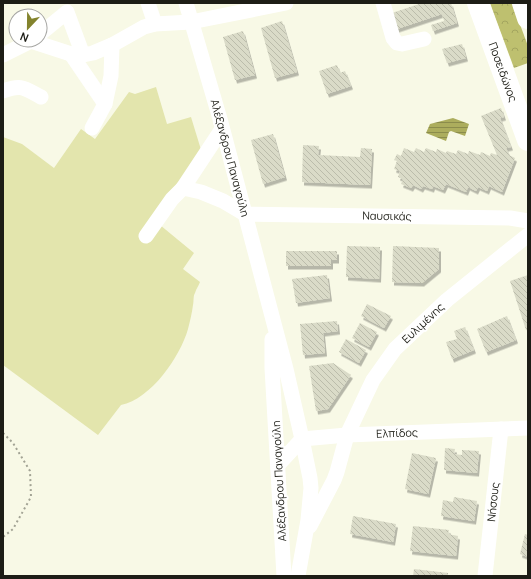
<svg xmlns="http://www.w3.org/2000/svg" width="531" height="579" font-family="Manrope,sans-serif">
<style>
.forest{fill:url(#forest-crowns)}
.pitch{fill:#e3e5ad}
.water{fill:url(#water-rules)}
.building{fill:url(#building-back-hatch);filter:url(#shadow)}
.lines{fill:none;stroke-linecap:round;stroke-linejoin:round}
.path{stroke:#a2a394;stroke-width:2;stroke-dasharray:2 3;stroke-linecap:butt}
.minor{stroke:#fff;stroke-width:15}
.highway{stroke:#fff;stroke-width:22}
.labels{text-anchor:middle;stroke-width:4;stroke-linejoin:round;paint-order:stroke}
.street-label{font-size:11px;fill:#1d1d16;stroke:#fff}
</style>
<defs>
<pattern id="forest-crowns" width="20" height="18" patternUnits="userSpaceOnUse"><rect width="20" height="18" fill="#bec06f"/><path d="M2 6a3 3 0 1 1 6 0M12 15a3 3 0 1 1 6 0" fill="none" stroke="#a3a55f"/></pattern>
<pattern id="water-rules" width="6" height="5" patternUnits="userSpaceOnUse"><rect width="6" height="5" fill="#acad5d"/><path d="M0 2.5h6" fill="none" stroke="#8b8c4c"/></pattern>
<pattern id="building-back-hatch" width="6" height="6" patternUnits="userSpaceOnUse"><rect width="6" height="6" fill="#dadbc8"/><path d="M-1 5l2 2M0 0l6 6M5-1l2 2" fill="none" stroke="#bbbcab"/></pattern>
<filter id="shadow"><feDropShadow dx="2" dy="3.5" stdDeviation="0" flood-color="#0004"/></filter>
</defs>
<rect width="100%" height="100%" fill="#f8f9e6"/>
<!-- forest -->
<path class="forest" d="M490,3H512L528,46V63L514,68Z"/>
<!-- pitch -->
<path class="pitch" d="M156,87L167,124L191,117L202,153L160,225L194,253L183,269L200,282C199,285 196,289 195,293C193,296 194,301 193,305C192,313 190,321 188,329C180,357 151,399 121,405L98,435L3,365V137L22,144L54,168L81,129L95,139L129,92L135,94Z"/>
<!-- water -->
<path class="water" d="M453,118L469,124L465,136L451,131L449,132L446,141L426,133L430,124Z"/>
<!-- building -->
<g class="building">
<path d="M422,3H441L442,4L446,3H451L457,23L433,31L431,25L444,21L442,14L397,29L392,13Z"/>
<path d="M282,21L297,72L275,78L261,28Z"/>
<path d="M243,31L255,75L235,80L223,37Z"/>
<path d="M462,44L466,58L447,63L442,49Z"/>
<path d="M337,65L340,73L345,71L351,86L327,94L319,71Z"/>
<path d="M501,108L504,117L500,118L511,147L506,148L509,155L515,158L502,192L489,186L487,191L478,187L476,191L468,187L466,192L446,184L443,190L433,186L432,189L423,186L421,189L413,185L411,188L401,184L403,179L398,177L400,171L394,169L397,161L394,160L397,154L401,156L404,148L414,152L416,148L424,152L426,148L436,152L437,149L446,153L447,151L456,154L458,150L468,154L469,151L480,155L481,152L490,156L491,153L497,155L481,116Z"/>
<path d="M273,134L285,177L263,184L251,140Z"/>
<path d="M303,145L319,146L318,155L360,157L361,148L372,149L370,185L302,182Z"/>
<path d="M347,246L380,247L379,279L346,277Z"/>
<path d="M393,246L439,248V269L422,283L392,282Z"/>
<path d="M286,251H337V260H331V266H286Z"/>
<path d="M327,275L330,298L296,303L292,279Z"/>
<path d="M528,275V330H526L510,281Z"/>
<path d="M367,304L391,316L384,328L361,316Z"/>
<path d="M507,316L516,340L486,352L477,329Z"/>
<path d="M337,321L338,331L323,333L325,353L303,355L300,324Z"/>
<path d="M360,323L377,332L369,347L352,338Z"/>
<path d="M465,327L474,350L452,359L446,342L457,339L454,331Z"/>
<path d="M346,339L366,350L359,363L339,352Z"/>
<path d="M333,363L351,375L328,409L316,411L309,366Z"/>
<path d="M445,448L455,449L454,454L462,455V450L479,451L477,473L444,470Z"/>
<path d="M412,453L436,458L428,494L405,489Z"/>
<path d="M454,497L477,501L474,521L441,516L443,500L453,502Z"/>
<path d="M353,516L396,524L393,542L350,534Z"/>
<path d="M413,526L449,530L448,534L458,536L456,556L410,551Z"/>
<path d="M525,534L528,535V557L520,554Z"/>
<path d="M414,569L448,573V576H413Z"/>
</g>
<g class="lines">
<!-- path -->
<path class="path" d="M3,433L13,443L30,471L31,497L13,529L3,537"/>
<!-- minor -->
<g class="minor">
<path d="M148,3L155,24"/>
<path d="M186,3L220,119L286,369L302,439L310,478L311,488L308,520L298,576"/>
<path d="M383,3L393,38L397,43L402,44L424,39"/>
<path d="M40,34L67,12L83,55"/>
<path d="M71,54L105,104"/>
<path d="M3,55L31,41L71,54L83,55L93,53L112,45L144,27L155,24L191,22L286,3"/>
<path d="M3,91C22,84 24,88 41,97"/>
<path d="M92,128L105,104L111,76L112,45"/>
<path d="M183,188L222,129"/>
<path d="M146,236L172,199L183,188L201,192L223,201L245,214L510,218L528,221"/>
<path d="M272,339V368L284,576"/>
<path d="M278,465L302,439L347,435L528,428"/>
<path d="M310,526L334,480L337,472L347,435L373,380L395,349L447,300L528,235"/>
<path d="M485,576L501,429"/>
</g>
<!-- highway -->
<g class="highway">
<path d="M478,3L528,140"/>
<path d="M523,3L528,18"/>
</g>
</g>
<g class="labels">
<!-- street labels -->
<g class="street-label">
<text transform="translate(503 72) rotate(70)" y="4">Ποσειδώνος</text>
<text transform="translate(230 158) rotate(75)" y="4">Αλέξανδρου Παναγούλη</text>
<text transform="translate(387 216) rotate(1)" y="4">Ναυσικάς</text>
<text transform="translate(423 323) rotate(-43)" y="4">Ευλιμένης</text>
<text transform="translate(397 433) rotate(-2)" y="4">Ελπίδος</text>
<text transform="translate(279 481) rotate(-93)" y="4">Αλέξανδρου Παναγούλη</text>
<text transform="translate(493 502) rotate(-84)" y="4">Νήσους</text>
</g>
</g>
<!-- border -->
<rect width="531" height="579" fill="none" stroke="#1d1d16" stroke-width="8"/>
<!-- north arrow -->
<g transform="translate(28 28) rotate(202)"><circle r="19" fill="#ffffff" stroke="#a5a5a2"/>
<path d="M0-3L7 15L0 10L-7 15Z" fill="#83832d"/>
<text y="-6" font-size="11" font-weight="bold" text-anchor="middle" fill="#1d1d16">N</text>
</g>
</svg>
